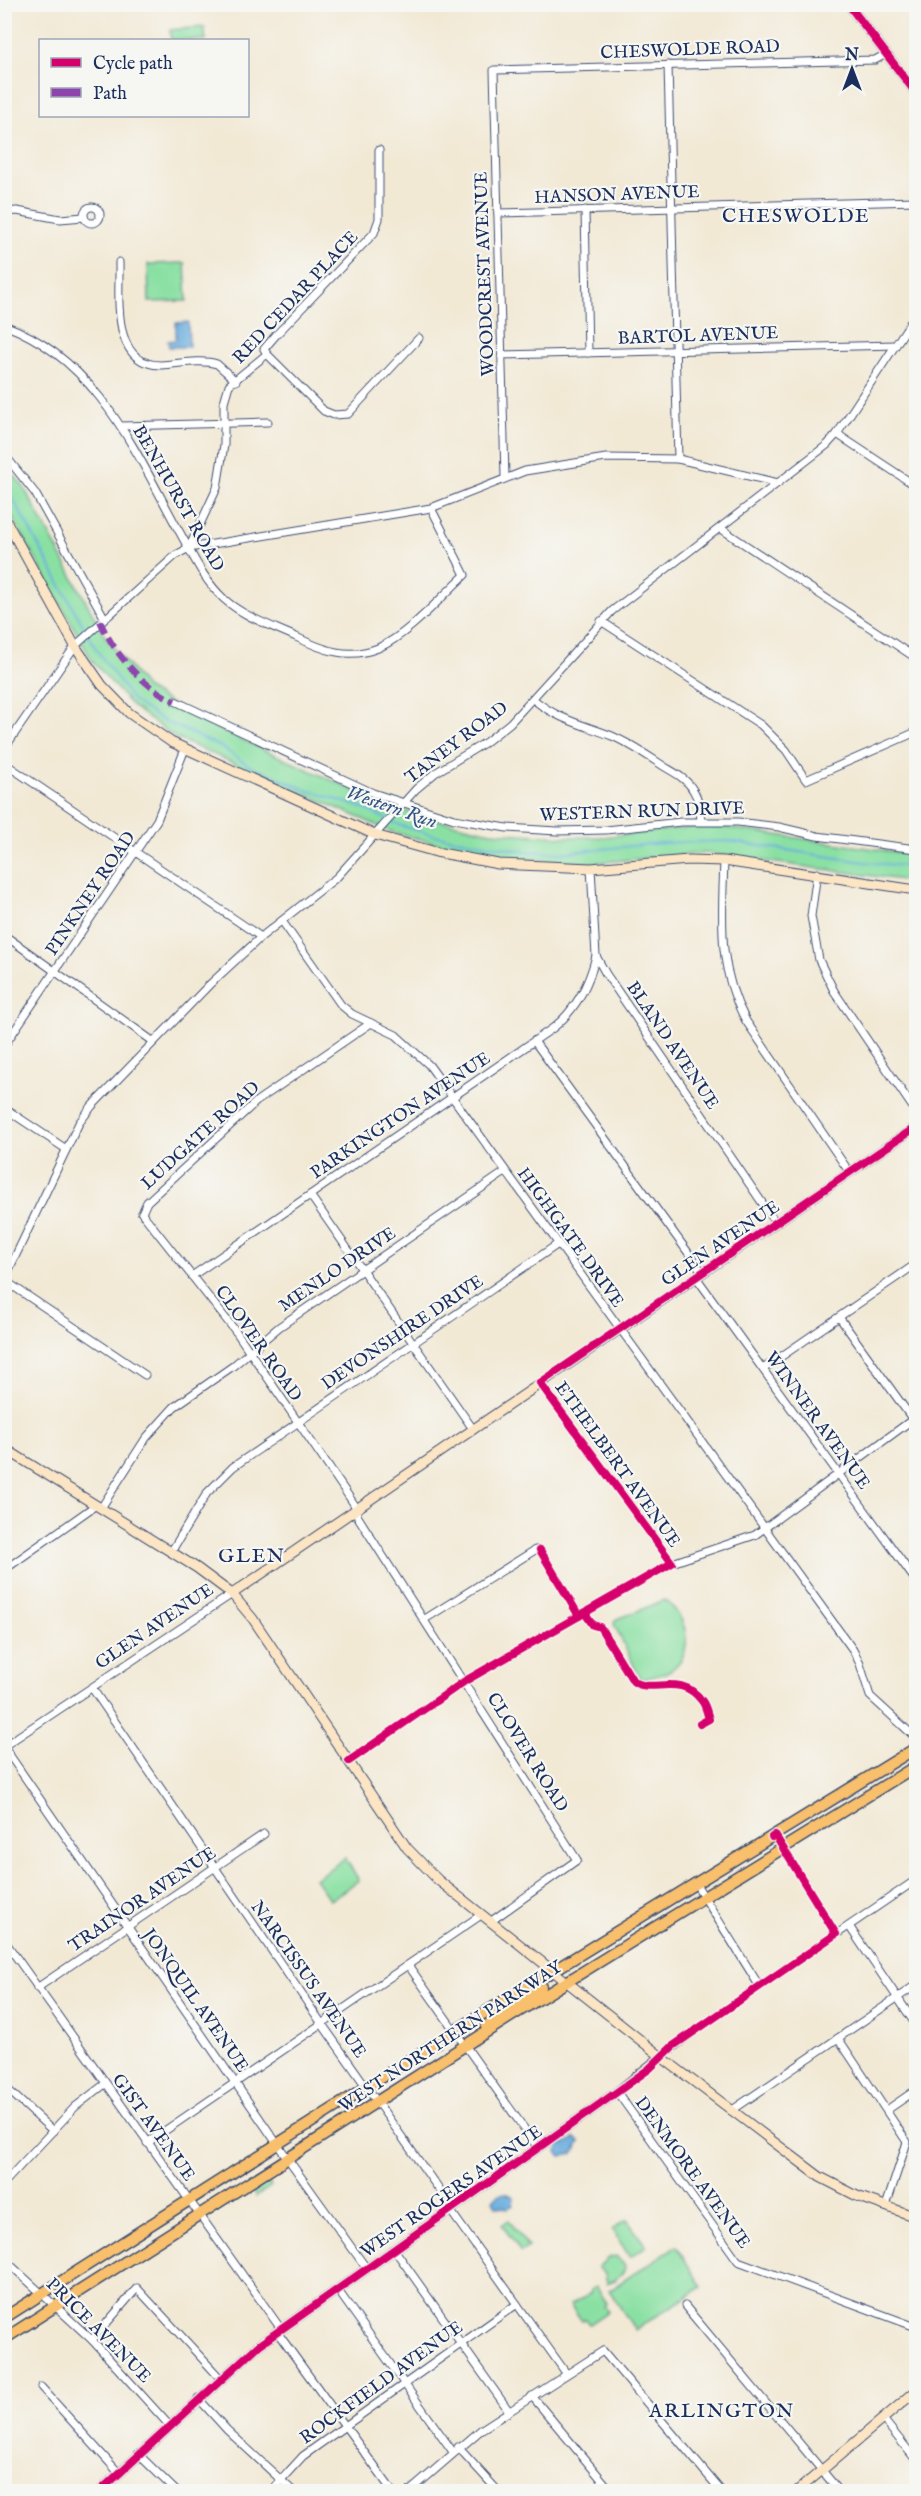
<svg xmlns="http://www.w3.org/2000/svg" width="921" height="2496" font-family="'IM FELL English',serif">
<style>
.green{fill:#8ae0a3;stroke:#528880;stroke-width:1.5}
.water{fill:#69adde;stroke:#426e9e;stroke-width:1.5}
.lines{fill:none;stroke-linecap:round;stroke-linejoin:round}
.stream{stroke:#69adde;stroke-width:2}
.street-casing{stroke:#3b4b70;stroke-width:9}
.secondary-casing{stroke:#3b4b70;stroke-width:11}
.primary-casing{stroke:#3b4b70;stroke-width:13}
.street{stroke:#fff;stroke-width:7}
.secondary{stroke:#fce5c4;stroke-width:9}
.primary{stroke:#f8bf6c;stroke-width:10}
.quiet{stroke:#8e44ad;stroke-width:6;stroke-dasharray:12 6;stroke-linecap:butt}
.cycleway-casing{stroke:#f6f6f2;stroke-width:11}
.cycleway{stroke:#d6006c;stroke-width:8}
.labels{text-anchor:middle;stroke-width:4.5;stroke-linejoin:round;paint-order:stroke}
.street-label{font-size:18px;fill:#1b2f5e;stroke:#f6f6f2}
.neighbourhood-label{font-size:20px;letter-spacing:1.5px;fill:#1b2f5e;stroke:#f6f6f2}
.water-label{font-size:20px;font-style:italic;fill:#325584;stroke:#f6f6f2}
</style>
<rect width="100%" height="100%" fill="#f6f6f2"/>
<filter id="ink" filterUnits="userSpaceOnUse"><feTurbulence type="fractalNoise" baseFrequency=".0167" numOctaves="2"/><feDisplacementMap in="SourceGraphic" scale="12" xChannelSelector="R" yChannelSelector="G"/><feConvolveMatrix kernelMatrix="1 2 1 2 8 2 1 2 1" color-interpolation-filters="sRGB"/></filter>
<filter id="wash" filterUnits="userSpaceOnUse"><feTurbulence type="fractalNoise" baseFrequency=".008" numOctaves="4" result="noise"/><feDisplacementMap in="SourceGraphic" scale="24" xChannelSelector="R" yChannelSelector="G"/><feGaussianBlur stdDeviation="1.35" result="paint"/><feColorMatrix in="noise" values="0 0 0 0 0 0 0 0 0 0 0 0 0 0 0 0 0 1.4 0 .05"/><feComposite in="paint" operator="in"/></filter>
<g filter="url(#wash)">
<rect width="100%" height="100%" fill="#f2e9d5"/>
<!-- green -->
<g class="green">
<path d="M204,27L206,40H171L170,30Z"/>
<path d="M185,263L187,301L149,302L148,264Z"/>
<path d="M4,463L23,486L106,638L147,689L200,721L376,800L417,815L491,832L564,837H603L695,827L728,828L916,855V882L706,853L592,863L507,858L470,852L392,832L176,738L133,707L93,662L5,504Z"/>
<path d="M664,1600C686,1614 697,1651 672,1669C664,1675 651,1677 641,1680L614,1624L615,1620Z"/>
<path d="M345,1858L359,1880L330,1900L315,1879Z"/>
<path d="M268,2181L271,2186L256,2197L252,2191Z"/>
<path d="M509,2220L528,2247L521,2252L502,2225Z"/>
<path d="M627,2220L646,2246L630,2257L612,2230Z"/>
<path d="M676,2246L702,2287L635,2330L609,2290Z"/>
<path d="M616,2256L625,2266L624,2271L615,2280L607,2283L605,2274L598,2267L608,2258Z"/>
<path d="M596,2287L607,2303L604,2306L608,2311L589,2324L585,2319L582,2321L570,2305L591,2293L590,2290Z"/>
</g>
<!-- water -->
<g class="water">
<path d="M188,322L189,347H169L168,341L176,340V323Z"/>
<path d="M576,2138L580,2142L573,2154L561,2156L557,2152L559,2147Z"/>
<path d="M506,2193L514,2197L513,2205L508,2208L496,2206L493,2200L499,2194Z"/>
</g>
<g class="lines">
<!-- stream -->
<path class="stream" d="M4,483L96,649L133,701L160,719L221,747L248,765L304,789L360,807L402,826L433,835L524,851L561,853L661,843L728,841L864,862L916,867"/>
</g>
</g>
<g filter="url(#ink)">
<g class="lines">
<defs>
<g id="street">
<path d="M668,65L678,459"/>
<circle cx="92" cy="215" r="8"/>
<path d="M585,210L588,353"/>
<path d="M4,212L17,211L60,219L84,217"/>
<path d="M498,213L916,201"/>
<path d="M119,262C120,296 110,365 161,365C179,364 200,359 217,364L236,381"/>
<path d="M4,325C97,359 135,451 179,531C192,554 204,581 224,599C244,617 272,626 296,637C323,650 348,660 378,648C408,635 440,598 465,575L431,508"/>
<path d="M267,354L324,411L334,415L348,414L419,338"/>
<path d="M502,355L896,345"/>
<path d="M121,426L268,422"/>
<path d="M837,434L916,486"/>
<path d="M4,454L35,493L104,617"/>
<path d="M505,477L494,70L875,60L886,54"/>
<path d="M720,528L916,658"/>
<path d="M189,548L217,488L224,445V402L229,385L267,354L264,349L276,335L374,233L379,219V150"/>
<path d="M601,621L761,725L786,750L806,780L916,732"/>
<path d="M533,699C560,721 582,724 612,736C631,744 648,756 665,767C675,773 687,779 693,790C699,799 700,810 701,821"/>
<path d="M175,701L373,793L454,819L507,828L557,831L606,830L681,822H738L779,827L817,836L916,849"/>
<path d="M4,749L75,646L176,555L189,548L431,508L525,471L606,458L678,459L778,483"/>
<path d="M4,763L261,937"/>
<path d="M724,861C722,920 717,967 746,1021L850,1173"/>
<path d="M591,868L596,956L606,974L776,1223"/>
<path d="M817,873L811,916L819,960L834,991L916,1112"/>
<path d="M282,921L341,1005L352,1014L396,1035L429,1065L853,1650L860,1664L870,1696L916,1738"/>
<path d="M4,935L154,1042"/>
<path d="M534,1041L703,1273"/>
<path d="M4,1046L157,820L185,749"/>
<path d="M4,1108L66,1149"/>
<path d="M310,1195L473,1429"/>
<path d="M142,1213L237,1333L354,1504L358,1517L577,1860L490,1922"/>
<path d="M142,1213L147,1202L257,1101L371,1023"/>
<path d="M192,1276L553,1028C577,1009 589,984 596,956"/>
<path d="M696,1277L916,1581"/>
<path d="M4,1280L79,1123L92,1106L209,985L261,937L337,877L416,789L435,773L486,742L510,723L612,611L827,445L837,434L916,314"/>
<path d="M4,1280L145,1375"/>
<path d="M839,1317L916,1424"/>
<path d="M763,1369L916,1264"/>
<path d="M540,1383L672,1563"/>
<path d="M101,1508L146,1438L174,1407L233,1366L279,1327L505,1172"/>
<path d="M171,1552L207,1493L233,1467L558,1244"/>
<path d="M4,1570L96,1505"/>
<path d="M425,1619L535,1550H540L543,1555L579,1616"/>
<path d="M92,1688L322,2024L445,2198L450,2210L566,2373"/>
<path d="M4,1746L232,1594"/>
<path d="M4,1747L278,2145L367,2269"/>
<path d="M349,1761L465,1681L672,1563L755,1535L916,1417"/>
<path d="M775,1835L836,1934"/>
<path d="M696,1884L760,1987"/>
<path d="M849,1926L916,2025"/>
<path d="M4,1940L281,2329"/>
<path d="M408,1965L538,2148"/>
<path d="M37,1988L264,1834"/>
<path d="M838,2038L907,2142L886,2206"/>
<path d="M661,2057L702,2026L916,1880"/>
<path d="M4,2086L53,2131"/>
<path d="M617,2092L738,2261L916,2327"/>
<path d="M887,2110L916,2090"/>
<path d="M731,2111L916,1985"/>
<path d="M147,2143L481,1915"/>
<path d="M4,2183L75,2107L105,2084"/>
<path d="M394,2249L509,2411"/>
<path d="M4,2259L92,2340L169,2425"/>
<path d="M337,2289L453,2452"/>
<path d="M685,2306L840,2492"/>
<path d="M277,2332L393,2492"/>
<path d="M92,2340L137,2288L220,2378"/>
<path d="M41,2387L118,2472"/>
<path d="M532,2396L612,2492"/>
<path d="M198,2398L227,2430L294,2492"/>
<path d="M883,2419L916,2460"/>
<path d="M458,2447L499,2492"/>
<path d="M138,2454L177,2492"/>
<path d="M270,2492L303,2456L517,2304"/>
<path d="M409,2492L482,2429L603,2351L722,2492"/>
</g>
<g id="secondary">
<path d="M848,4L916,93"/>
<path d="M4,517L75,646L102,685L129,713L171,742L375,835L436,852L498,864L591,868L689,860L724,861L916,890"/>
<path d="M4,1448L197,1568L232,1594L253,1619L407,1848L438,1880L668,2062L820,2177L857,2196L916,2217"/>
<path d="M232,1594L916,1127"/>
<path d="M99,2492L259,2345L617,2092L661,2057"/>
<path d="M796,2492L916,2391"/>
</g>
<g id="primary">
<path d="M486,2027L495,2017L541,1987"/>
<path d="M4,2318L455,2031L916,1748"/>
<path d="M4,2339L513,2015L916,1766"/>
</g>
</defs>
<!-- street casing -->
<use href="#street" class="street-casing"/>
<!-- secondary casing -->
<use href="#secondary" class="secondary-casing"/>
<!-- primary casing -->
<use href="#primary" class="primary-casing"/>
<!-- street -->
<use href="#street" class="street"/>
<!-- secondary -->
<use href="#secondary" class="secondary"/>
<!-- primary -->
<use href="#primary" class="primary"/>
<!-- quiet -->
<path class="quiet" d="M100,621C114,653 142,687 175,701"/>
<defs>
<g id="cycleway">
<path d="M848,4L916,93"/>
<path d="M540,1550L579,1616"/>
<path d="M585,1613L593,1625L600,1627L633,1681C651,1695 680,1671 702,1701C706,1706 707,1713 709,1719L700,1724"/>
<path d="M349,1761L465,1681L672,1563L540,1383L916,1127"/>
<path d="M99,2492L259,2345L617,2092L649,2069L673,2046L836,1934L775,1835L772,1837"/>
</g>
</defs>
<!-- cycleway casing -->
<use href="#cycleway" class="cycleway-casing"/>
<!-- cycleway -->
<use href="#cycleway" class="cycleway"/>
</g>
</g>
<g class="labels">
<!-- street labels -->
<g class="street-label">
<text transform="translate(690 49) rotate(-2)" y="6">CHESWOLDE ROAD</text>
<text transform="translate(617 194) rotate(-2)" y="6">HANSON AVENUE</text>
<text transform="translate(484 274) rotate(-92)" y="6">WOODCREST AVENUE</text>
<text transform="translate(295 297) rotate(-47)" y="6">RED CEDAR PLACE</text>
<text transform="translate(698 335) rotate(-2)" y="6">BARTOL AVENUE</text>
<text transform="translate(179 498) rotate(60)" y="6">BENHURST ROAD</text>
<text transform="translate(456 742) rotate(-37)" y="6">TANEY ROAD</text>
<text transform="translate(642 811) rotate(-2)" y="6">WESTERN RUN DRIVE</text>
<text transform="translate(90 893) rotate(-56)" y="6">PINKNEY ROAD</text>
<text transform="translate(673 1045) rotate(56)" y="6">BLAND AVENUE</text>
<text transform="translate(400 1115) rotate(-34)" y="6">PARKINGTON AVENUE</text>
<text transform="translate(200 1135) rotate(-42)" y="6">LUDGATE ROAD</text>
<text transform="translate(571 1237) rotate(54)" y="6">HIGHGATE DRIVE</text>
<text transform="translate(720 1243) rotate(-34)" y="6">GLEN AVENUE</text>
<text transform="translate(337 1269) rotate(-34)" y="6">MENLO DRIVE</text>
<text transform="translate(402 1332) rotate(-34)" y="6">DEVONSHIRE DRIVE</text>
<text transform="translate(259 1343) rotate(55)" y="6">CLOVER ROAD</text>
<text transform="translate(818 1420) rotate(54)" y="6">WINNER AVENUE</text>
<text transform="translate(618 1464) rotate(54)" y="6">ETHELBERT AVENUE</text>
<text transform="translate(154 1626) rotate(-34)" y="6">GLEN AVENUE</text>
<text transform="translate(528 1752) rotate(58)" y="6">CLOVER ROAD</text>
<text transform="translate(142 1899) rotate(-34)" y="6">TRAINOR AVENUE</text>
<text transform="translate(309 1979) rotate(55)" y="6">NARCISSUS AVENUE</text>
<text transform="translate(196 2000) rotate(55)" y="6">JONQUIL AVENUE</text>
<text transform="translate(450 2036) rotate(-33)" y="6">WEST NORTHERN PARKWAY</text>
<text transform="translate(154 2127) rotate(54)" y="6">GIST AVENUE</text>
<text transform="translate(693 2172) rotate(54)" y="6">DENMORE AVENUE</text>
<text transform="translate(451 2191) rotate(-35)" y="6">WEST ROGERS AVENUE</text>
<text transform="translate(99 2330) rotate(45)" y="6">PRICE AVENUE</text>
<text transform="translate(381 2382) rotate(-36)" y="6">ROCKFIELD AVENUE</text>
</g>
<!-- neighbourhood labels -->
<g class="neighbourhood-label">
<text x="796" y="222">CHESWOLDE</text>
<text x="252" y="1562">GLEN</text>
<text x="722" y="2417">ARLINGTON</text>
</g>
<!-- water labels -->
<g class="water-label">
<text transform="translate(392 806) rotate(19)" y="7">Western Run</text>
</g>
</g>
<!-- margin -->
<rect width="921" height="2496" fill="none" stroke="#f6f6f2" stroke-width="24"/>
<!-- legend -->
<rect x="39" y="39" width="210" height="78" fill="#f6f6f2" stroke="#9ea6b7" stroke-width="1.5"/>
<rect x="51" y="58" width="30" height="9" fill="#d6006c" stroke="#9ea6b7" stroke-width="1.5"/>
<text x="93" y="69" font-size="18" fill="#1b2f5e">Cycle path</text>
<rect x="51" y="88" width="30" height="9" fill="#8e44ad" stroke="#9ea6b7" stroke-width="1.5"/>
<text x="93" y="99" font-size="18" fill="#1b2f5e">Path</text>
<!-- north arrow -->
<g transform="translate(852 69)" stroke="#f6f6f2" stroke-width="4.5" paint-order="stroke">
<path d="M0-4.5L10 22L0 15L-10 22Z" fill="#1b2f5e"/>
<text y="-9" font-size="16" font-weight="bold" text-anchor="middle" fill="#1b2f5e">N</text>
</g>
</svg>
